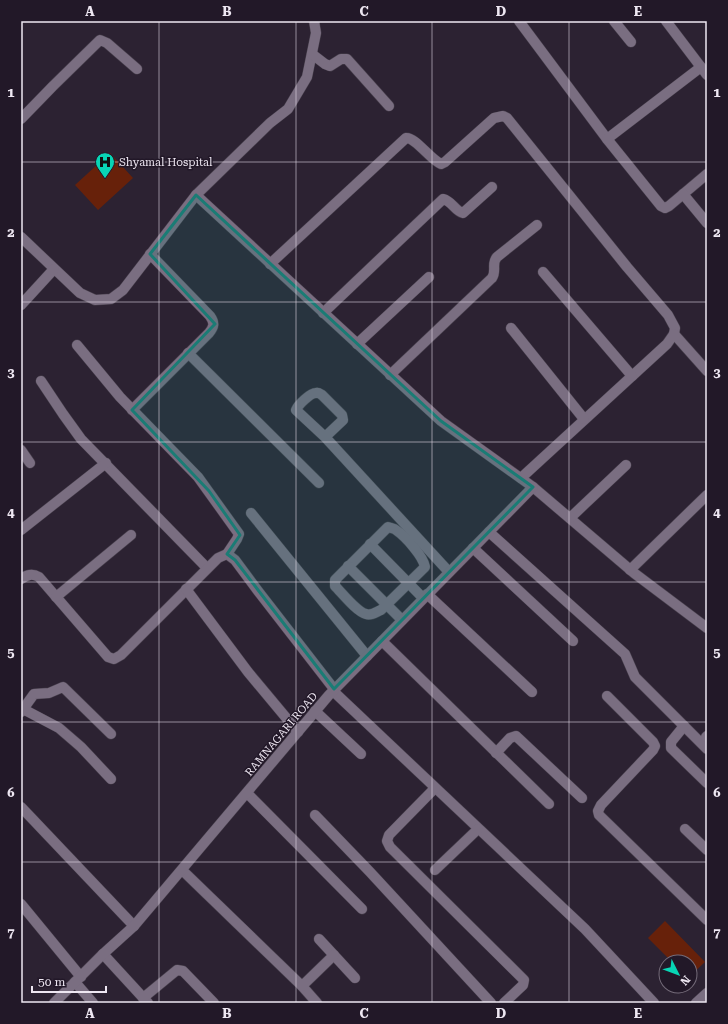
<svg xmlns="http://www.w3.org/2000/svg" width="728" height="1024" font-family="'Roboto Serif',serif">
<style>
.building{fill:#67210a}
.lines{fill:none;stroke-linecap:round;stroke-linejoin:round}
.minor-casing{stroke:#48404d;stroke-width:11}
.minor{stroke:#7a6e81;stroke-width:10}
.marked{fill:#1a7c75;fill-opacity:0.2;stroke:#1a7c75;stroke-width:3;stroke-linejoin:round}
.grid{fill:none;stroke:#eee7f2;stroke-width:1;stroke-opacity:0.55}
.labels{text-anchor:middle;stroke-width:3;stroke-linejoin:round;paint-order:stroke}
.poi-label{font-size:11px;fill:#eee7f2;stroke:#221828;text-anchor:start}
.street-label{font-size:11px;fill:#eee7f2;stroke:#221828}
.neatline{fill:none;stroke:#eee7f2;stroke-width:1.5}
.grid-label{font-size:13px;text-anchor:middle;font-weight:bold;fill:#eee7f2}
</style>
<rect width="100%" height="100%" fill="#2c2232"/>
<!-- building -->
<g class="building">
<path d="M110,153L133,178L98,210L75,185Z"/>
<path d="M665,921L705,962L690,976V962H672L648,938Z"/>
</g>
<g class="lines">
<defs>
<g id="minor">
<path d="M314,21L316,33L307,77L288,109L270,123L196,195L441,421L533,487L634,573L707,628"/>
<path d="M519,21L607,139L661,206L665,208L669,206L707,174"/>
<path d="M614,21L631,42"/>
<path d="M666,21L707,75"/>
<path d="M312,54L325,64L330,66L341,59H347L389,106"/>
<path d="M21,119L53,86L100,40L107,43L137,69"/>
<path d="M607,139L701,67"/>
<path d="M683,194L707,223"/>
<path d="M21,237L80,293L95,300L111,299L123,290L196,195"/>
<path d="M270,264L406,138C415,137 430,159 441,164L445,162L494,118L503,116L507,118L627,267L668,315L675,328L674,334L667,344L521,478"/>
<path d="M543,272L632,376"/>
<path d="M21,305L54,269"/>
<path d="M323,313L443,199C452,201 455,211 463,213L492,187"/>
<path d="M511,328L584,419"/>
<path d="M674,334L707,371"/>
<path d="M357,344L429,277"/>
<path d="M77,345L120,397L198,477L239,534L237,539L227,554"/>
<path d="M188,353L319,483"/>
<path d="M390,375L492,278C497,271 491,263 497,257L537,225"/>
<path d="M41,381L63,414L81,439L207,568"/>
<path d="M132,410L209,333C214,327 215,323 210,316L150,254"/>
<path d="M325,437L343,420L342,415L322,395C319,393 318,392 316,393C310,393 298,405 296,410L325,437L449,572"/>
<path d="M21,450L30,463"/>
<path d="M251,513L367,656"/>
<path d="M570,518L626,465"/>
<path d="M388,527C390,528 394,528 396,530C406,537 423,556 425,567L381,610C376,612 371,616 366,614C357,612 342,593 335,586V580Z"/>
<path d="M21,530L106,463"/>
<path d="M489,532L625,654L635,677L707,749"/>
<path d="M370,544L423,598"/>
<path d="M473,548L573,641"/>
<path d="M348,566L402,620"/>
<path d="M630,570L707,495"/>
<path d="M21,579C27,575 32,573 39,577L108,657L114,659L121,655L218,558L227,554L235,560L258,591L334,689"/>
<path d="M186,589L248,672L298,732"/>
<path d="M427,594L532,692"/>
<path d="M56,597L131,535"/>
<path d="M382,641L549,804"/>
<path d="M333,691L585,929L654,1003"/>
<path d="M607,696L653,742L655,746L653,750L601,805L598,811L599,815L707,920"/>
<path d="M23,709L59,728L81,747L111,779"/>
<path d="M315,711L361,754"/>
<path d="M21,712L34,694L49,693L63,687L111,734"/>
<path d="M684,726L671,742V748L707,783"/>
<path d="M706,737L707,736"/>
<path d="M496,753L510,738L516,736L582,798"/>
<path d="M435,788L389,835L387,841L390,847L524,980L523,985L504,1003"/>
<path d="M247,793L362,909"/>
<path d="M21,807L134,926"/>
<path d="M315,815L370,872L491,1003"/>
<path d="M685,829L707,850"/>
<path d="M182,870L302,986L317,1003"/>
<path d="M435,870L478,829"/>
<path d="M21,904L81,977"/>
<path d="M319,939L355,978"/>
<path d="M103,954L148,1003"/>
<path d="M75,982L93,1003"/>
<path d="M302,986L334,955"/>
<path d="M143,998L177,970L183,971L214,1003"/>
<path d="M54,1003L103,954L134,926L329,695L533,487"/>
<path d="M696,1003L707,993"/>
</g>
</defs>
<!-- minor casing -->
<use href="#minor" class="minor-casing"/>
<!-- minor -->
<use href="#minor" class="minor"/>
</g>
<!-- marked area -->
<path class="marked" d="M196,195L441,421L533,487L334,689L235,560L227,554L240,535L209,491L132,410L215,324L150,254Z"/>
<!-- grid -->
<path class="grid" d="M159,21V1003M296,21V1003M432,21V1003M569,21V1003M21,162H707M21,302H707M21,442H707M21,582H707M21,722H707M21,862H707"/>
<!-- icons -->
<defs>
<symbol id="hospital-pin" viewBox="-11 -11 22 30"><path d="M0 17L-7.5 6A9.5 9.5 0 1 1 7.5 6Z" fill="#08d5b5" stroke="#221828"/><path d="M-5-5h3v3.5h4V-5h3V5h-3V1.5h-4V5h-3Z" fill="#111"/></symbol>
</defs>
<g fill-rule="evenodd">
<use href="#hospital-pin" x="94" y="151" width="22" height="30"/>
</g>
<g class="labels">
<!-- poi labels -->
<g class="poi-label">
<text x="119" y="166">Shyamal Hospital</text>
</g>
<!-- street labels -->
<g class="street-label">
<text transform="translate(281 734) rotate(-50)" y="4">RAMNAGARI ROAD</text>
</g>
</g>
<!-- border -->
<rect width="728" height="1024" fill="none" stroke="#221828" stroke-width="44"/>
<!-- north arrow -->
<g transform="translate(678 974) rotate(132)"><circle r="19" fill="#221828" stroke="#746b79"/>
<path d="M0-3L7 15L0 10L-7 15Z" fill="#08d5b5"/>
<text y="-6" font-size="11" font-weight="bold" text-anchor="middle" fill="#eee7f2">N</text>
</g>
<!-- scale -->
<path d="M32 986v6h74v-6" fill="none" stroke="#eee7f2" stroke-width="2"/>
<text x="38" y="986" font-size="12" fill="#eee7f2" stroke="#221828" stroke-width="3" paint-order="stroke">50 m</text>
<rect x="22" y="22" width="684" height="980" class="neatline"/>
<g class="grid-label">
<text x="90" y="16">A</text>
<text x="227" y="16">B</text>
<text x="364" y="16">C</text>
<text x="501" y="16">D</text>
<text x="638" y="16">E</text>
<text x="11" y="97">1</text>
<text x="717" y="97">1</text>
<text x="11" y="237">2</text>
<text x="717" y="237">2</text>
<text x="11" y="377">3</text>
<text x="717" y="377">3</text>
<text x="11" y="517">4</text>
<text x="717" y="517">4</text>
<text x="11" y="657">5</text>
<text x="717" y="657">5</text>
<text x="11" y="797">6</text>
<text x="717" y="797">6</text>
<text x="11" y="937">7</text>
<text x="717" y="937">7</text>
<text x="90" y="1018">A</text>
<text x="227" y="1018">B</text>
<text x="364" y="1018">C</text>
<text x="501" y="1018">D</text>
<text x="638" y="1018">E</text>
</g>
</svg>
